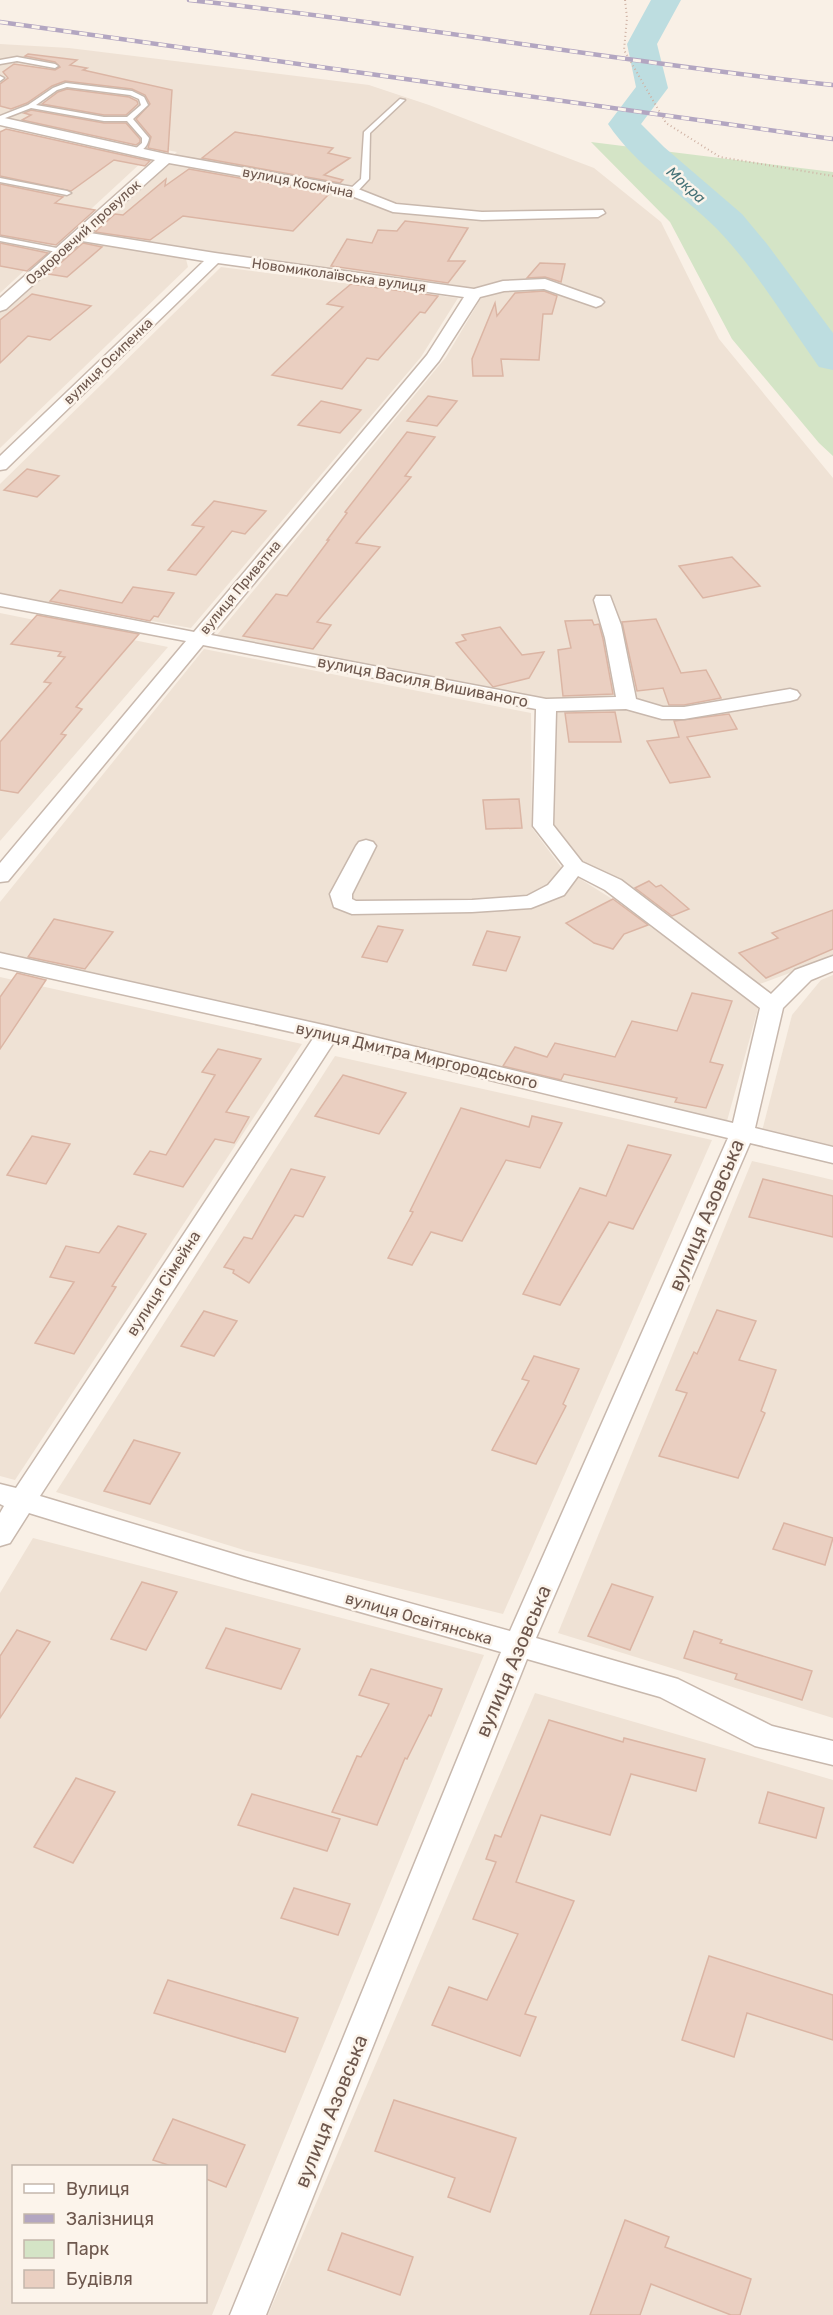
<svg xmlns="http://www.w3.org/2000/svg" width="833" height="2315" font-family="Rubik,sans-serif">
<style>
.residential{fill:#efe2d5;fill-rule:evenodd}
.green{fill:#d4e4c6}
.lines{fill:none;stroke-linecap:round;stroke-linejoin:round}
.river{fill:#bddde0;fill-rule:evenodd}
.building{fill:#eacfc1;stroke:#dbb5a4;stroke-width:1.5}
.lane-casing{stroke:#c8b8ad;stroke-width:3}
.street-casing{stroke:#c8b8ad;stroke-width:3}
.path{stroke:#cfb2a4;stroke-width:2;stroke-dasharray:1 3;stroke-linecap:butt}
.lane{fill:#fff;fill-rule:evenodd}
.street{fill:#fff;fill-rule:evenodd}
.rail-casing{stroke:#b3a6c1;stroke-width:4.5}
.rail{stroke:#fcf4eb;stroke-width:3;stroke-dasharray:8;stroke-linecap:butt}
.labels{text-anchor:middle;stroke-width:5;stroke-linejoin:round;paint-order:stroke}
.far-street-label{font-size:14px;fill:#6e584e;stroke:#fcf4eb}
.far-water-label{font-size:15px;font-style:italic;fill:#477378;stroke:#fcf4eb}
.street-label{font-size:16px;fill:#6e584e;stroke:#fcf4eb}
.near-street-label{font-size:20px;fill:#6e584e;stroke:#fcf4eb}
</style>
<rect width="100%" height="100%" fill="#f9f0e6"/>
<!-- residential -->
<g class="residential">
<path d="M0,44L69,48L369,85L429,105L594,168L661,222L719,339L833,478V957L757,985L582,863L549,826L552,700L216,636L446,357L484,293L87,234L177,152L0,118Z"/>
<path d="M0,130L144,160L0,293Z"/>
<path d="M80,240L174,255L186,259L188,267L0,448V311Z"/>
<path d="M221,267L458,298L421,357L191,628L0,594V484Z"/>
<path d="M0,613L168,647L0,841Z"/>
<path d="M204,649L531,713L532,828L561,867L609,897L759,1005L727,1121L0,954V902Z"/>
<path d="M833,975V1148L762,1131L792,1015L821,980Z"/>
<path d="M0,977L302,1044L15,1480L0,1476Z"/>
<path d="M335,1056L712,1140L503,1614L247,1551L56,1492Z"/>
<path d="M752,1161L833,1180V1718L558,1633Z"/>
<path d="M33,1538L484,1655L212,2315H0V1593ZM14,2166H206V2302H14Z"/>
<path d="M535,1693L833,1780V2315H268Z"/>
</g>
<!-- green -->
<path class="green" d="M591,142L833,172V456L819,443L732,339L670,222Z"/>
<g class="lines">
<!-- river -->
<path class="river" d="M651,0H681L657,44L668,88L641,124L664,147L742,214L767,244L833,333V370L819,367C786,321 756,269 716,228C681,193 636,166 608,124L636,87L627,44Z"/>
</g>
<!-- building -->
<g class="building">
<path d="M28,54L77,60L70,65L87,68L83,70L172,90L168,152L148,148L151,137L136,119L150,104L145,95L132,89L65,81L52,86L27,103L11,109L0,106V84L8,78L3,72L14,64L55,70L60,67L55,62L25,56Z"/>
<path d="M67,89L129,97L137,101L138,104L126,115H104L42,104L58,92Z"/>
<path d="M31,110L104,123H126L140,139V142L136,145L22,120L31,115L24,113Z"/>
<path d="M6,129L150,161L145,166L114,160L71,191L0,176V132Z"/>
<path d="M235,132L333,148L328,153L350,158L324,175L343,180L340,183L202,158Z"/>
<path d="M189,169L329,194L293,231L183,216L150,240L95,232L115,214L123,215L166,179L165,186Z"/>
<path d="M0,184L63,197L55,203L95,210L56,245L0,235Z"/>
<path d="M405,221L468,228L448,261H465L448,283L331,266L347,239L372,243L378,230L397,231Z"/>
<path d="M0,243L48,253L27,271L0,266Z"/>
<path d="M83,243L102,247L67,277L48,274Z"/>
<path d="M540,263L565,264L561,282L545,277L527,278Z"/>
<path d="M351,284L438,296L425,313L420,312L378,360L367,358L342,389L272,375L343,307L327,304Z"/>
<path d="M544,291L557,296L552,314H543L539,360L501,359L503,376H473L472,359L495,303L497,316L515,293Z"/>
<path d="M32,294L91,306L50,340L28,336L0,363V320Z"/>
<path d="M428,396L457,401L437,426L407,421Z"/>
<path d="M321,401L361,410L340,433L298,425Z"/>
<path d="M407,432L435,437L405,476L411,477L356,543L380,547L317,622L331,625L313,649L243,636L276,594L287,596L329,540H327L347,513L345,512Z"/>
<path d="M27,469L59,476L37,497L4,490Z"/>
<path d="M214,501L266,511L245,534L232,531L196,575L168,570L204,527L192,525Z"/>
<path d="M732,557L760,586L703,598L679,566Z"/>
<path d="M133,587L174,593L158,617L154,616L150,621L50,601L60,590L122,603Z"/>
<path d="M37,615L139,634L76,707L82,709L61,734L66,735L18,793L0,790V742L51,683L44,682L65,657L58,656L61,652L11,644Z"/>
<path d="M656,619L681,673L706,670L721,698L684,705H669L663,688L637,691L622,622Z"/>
<path d="M592,620L594,625L599,624L603,639L613,694L563,696L558,650L571,648L565,621Z"/>
<path d="M500,627L522,655L544,652L529,678L493,687L456,643L466,640L462,635Z"/>
<path d="M615,712L621,742H569L565,713Z"/>
<path d="M729,714L737,729L687,737L710,777L670,783L647,741L679,737L674,721Z"/>
<path d="M519,799L522,828L486,829L483,800Z"/>
<path d="M649,881L656,887L661,885L689,909L672,916L635,888Z"/>
<path d="M613,899L648,925L624,934L613,949L594,943L566,923Z"/>
<path d="M833,910V949L766,978L739,953L778,938L772,933Z"/>
<path d="M54,919L113,932L85,969L28,957Z"/>
<path d="M378,926L403,930L387,962L362,957Z"/>
<path d="M487,931L520,937L506,971L473,965Z"/>
<path d="M17,973L46,980L0,1049V997Z"/>
<path d="M692,993L732,1001L710,1062L723,1065L706,1108L675,1102L677,1098L564,1074L561,1080L503,1066L515,1047L547,1057L555,1043L615,1057L632,1021L677,1031Z"/>
<path d="M218,1049L261,1059L226,1112L249,1117L234,1143L215,1139L183,1187L134,1174L150,1151L166,1155L215,1075L202,1072Z"/>
<path d="M343,1075L406,1093L379,1134L315,1116Z"/>
<path d="M461,1108L529,1127L532,1116L562,1123L540,1168L506,1160L462,1241L431,1232L412,1265L388,1258L413,1212L410,1211Z"/>
<path d="M32,1136L70,1144L46,1184L7,1175Z"/>
<path d="M628,1145L671,1155L633,1229L609,1222L560,1305L523,1294L580,1188L606,1196Z"/>
<path d="M291,1169L325,1177L303,1217L295,1215L249,1283L233,1273L234,1270L224,1267L244,1237L252,1239Z"/>
<path d="M763,1179L833,1196V1237L749,1217Z"/>
<path d="M118,1226L146,1234L112,1286L116,1287L74,1354L35,1343L74,1282L50,1277L66,1246L99,1253Z"/>
<path d="M717,1310L756,1321L739,1360L776,1370L761,1411L765,1413L738,1478L659,1456L687,1393L676,1390L694,1352L697,1354Z"/>
<path d="M204,1311L237,1321L214,1356L181,1346Z"/>
<path d="M534,1356L579,1369L563,1404L566,1406L536,1464L492,1450L529,1381L522,1379Z"/>
<path d="M134,1440L180,1453L150,1504L104,1491Z"/>
<path d="M784,1523L833,1538L825,1565L773,1549Z"/>
<path d="M142,1582L177,1592L146,1650L111,1639Z"/>
<path d="M612,1584L653,1597L630,1650L588,1636Z"/>
<path d="M226,1628L300,1649L281,1689L206,1668Z"/>
<path d="M17,1630L50,1642L0,1718V1656Z"/>
<path d="M694,1631L722,1640L720,1643L812,1671L802,1700L735,1679L737,1674L684,1658Z"/>
<path d="M371,1669L442,1689L431,1716L429,1715L407,1759L405,1758L377,1825L332,1812L357,1756L361,1757L389,1704L359,1695Z"/>
<path d="M549,1720L623,1742L624,1738L705,1759L696,1791L631,1774L610,1835L541,1815L516,1882L574,1901L525,2014L536,2017L520,2056L432,2025L449,1987L487,2000L518,1934L473,1919L496,1862L486,1859L495,1835L501,1837Z"/>
<path d="M76,1778L115,1792L73,1863L34,1847Z"/>
<path d="M768,1792L824,1808L816,1838L759,1823Z"/>
<path d="M252,1794L340,1819L327,1851L238,1825Z"/>
<path d="M294,1888L350,1904L338,1935L281,1918Z"/>
<path d="M709,1956L833,1995V2040L747,2013L734,2057L682,2040Z"/>
<path d="M168,1980L298,2018L285,2052L154,2013Z"/>
<path d="M394,2100L516,2138L490,2212L448,2197L455,2178L375,2151Z"/>
<path d="M173,2119L245,2145L226,2187L206,2179V2166H171L153,2160Z"/>
<path d="M625,2220L669,2237L665,2247L751,2279L740,2315H731L651,2284L640,2315H590Z"/>
<path d="M342,2233L413,2257L400,2295L328,2270Z"/>
</g>
<g class="lines">
<defs>
<g id="lane">
<path d="M17,57L55,64L58,66L55,68L17,61L0,64V60Z"/>
<path d="M0,76L4,78L0,81Z"/>
<path d="M66,83L132,91L144,97L148,105L133,119L149,138C148,146 142,153 134,152V150L142,143V138L127,121H104L31,108L0,120V116L28,105L53,88ZM67,87L130,95L139,99L141,105L127,117H104L36,105L57,90Z"/>
<path d="M400,99L405,100L370,133L369,179L356,193H350V189L361,179L364,132Z"/>
<path d="M0,178L67,191L71,193L67,195L0,182Z"/>
<path d="M0,237L62,249L66,251L62,253L0,241Z"/>
</g>
<path id="street" d="M0,117L166,154L353,187L396,204L482,212L603,210L605,213L598,217L482,220L393,212L349,195L169,163L90,233L215,253L474,289L503,281L545,279L601,299L604,302L601,305L596,307L544,289L504,291L480,297L439,361L211,635L546,699L616,697L605,638L594,600L596,596H610L621,625L636,699L663,707H684L790,689L797,691L800,695L797,699L790,701L684,719H662L626,709L556,711L553,825L582,862L621,880L771,994L795,970L833,956V971L811,980L783,1008L755,1128L833,1147V1163L750,1143L536,1638L678,1679L772,1726L833,1741V1765L755,1746L660,1697L527,1659L266,2315H230L501,1652L244,1579L29,1513L10,1543L0,1546V1513L4,1506L0,1504V1484L16,1488L314,1037L0,967V953L328,1026L733,1123L760,1008L605,890L578,876L564,895L531,908L472,912L352,914L334,907L330,894L356,846L359,842L366,840L373,842L376,846L352,894V899L356,901L472,900L527,896L548,885L564,866L533,826L536,709L203,645L8,881L0,882V863L186,641L0,606V594L194,632L427,355L464,297L218,263L6,469L0,470V456L204,261L82,241L6,309L0,311V298L155,160L0,125ZM334,1042L728,1138L510,1631L244,1557L40,1496Z"/>
</defs>
<!-- lane casing -->
<use href="#lane" class="lane-casing"/>
<!-- street casing -->
<use href="#street" class="street-casing"/>
<!-- path -->
<path class="path" d="M625,0L627,18L624,50L666,123L720,157L833,176"/>
<!-- lane -->
<use href="#lane" class="lane"/>
<!-- street -->
<use href="#street" class="street"/>
<defs>
<g id="rail">
<path d="M189,0C404,23 618,62 833,85"/>
<path d="M0,22L833,139"/>
</g>
</defs>
<!-- rail casing -->
<use href="#rail" class="rail-casing"/>
<!-- rail -->
<use href="#rail" class="rail"/>
</g>
<g class="labels">
<!-- far-street labels -->
<g class="far-street-label">
<text transform="translate(298 182) rotate(11)" y="5">вулиця Космічна</text>
<text transform="translate(83 232) rotate(-42)" y="5">Оздоровчий провулок</text>
<text transform="translate(339 275) rotate(8)" y="5">Новомиколаївська вулиця</text>
<text transform="translate(108 361) rotate(-44)" y="5">вулиця Осипенка</text>
<text transform="translate(240 587) rotate(-50)" y="5">вулиця Приватна</text>
</g>
<!-- far-water labels -->
<g class="far-water-label">
<text transform="translate(686 185) rotate(42)" y="5">Мокра</text>
</g>
<!-- street labels -->
<g class="street-label">
<text transform="translate(423 681) rotate(11)" y="6">вулиця Василя Вишиваного</text>
<text transform="translate(417 1055) rotate(13)" y="6">вулиця Дмитра Миргородського</text>
<text transform="translate(163 1283) rotate(-57)" y="6">вулиця Сімейна</text>
<text transform="translate(419 1618) rotate(16)" y="6">вулиця Освітянська</text>
</g>
<!-- near-street labels -->
<g class="near-street-label">
<text transform="translate(706 1215) rotate(-67)" y="7">вулиця Азовська</text>
<text transform="translate(513 1661) rotate(-67)" y="7">вулиця Азовська</text>
<text transform="translate(331 2111) rotate(-68)" y="7">вулиця Азовська</text>
</g>
</g>
<!-- legend -->
<rect x="12" y="2165" width="195" height="138" fill="#fcf4eb" stroke="#c3b6ac" stroke-width="1.5"/>
<rect x="24" y="2184" width="30" height="9" fill="#ffffff" stroke="#c3b6ac" stroke-width="1.5"/>
<text x="66" y="2195" font-size="18" fill="#6e584e">Вулиця</text>
<rect x="24" y="2214" width="30" height="9" fill="#b3a6c1" stroke="#c3b6ac" stroke-width="1.5"/>
<text x="66" y="2225" font-size="18" fill="#6e584e">Залізниця</text>
<rect x="24" y="2240" width="30" height="18" fill="#d4e4c6" stroke="#c3b6ac" stroke-width="1.5"/>
<text x="66" y="2255" font-size="18" fill="#6e584e">Парк</text>
<rect x="24" y="2270" width="30" height="18" fill="#eacfc1" stroke="#c3b6ac" stroke-width="1.5"/>
<text x="66" y="2285" font-size="18" fill="#6e584e">Будівля</text>
</svg>
